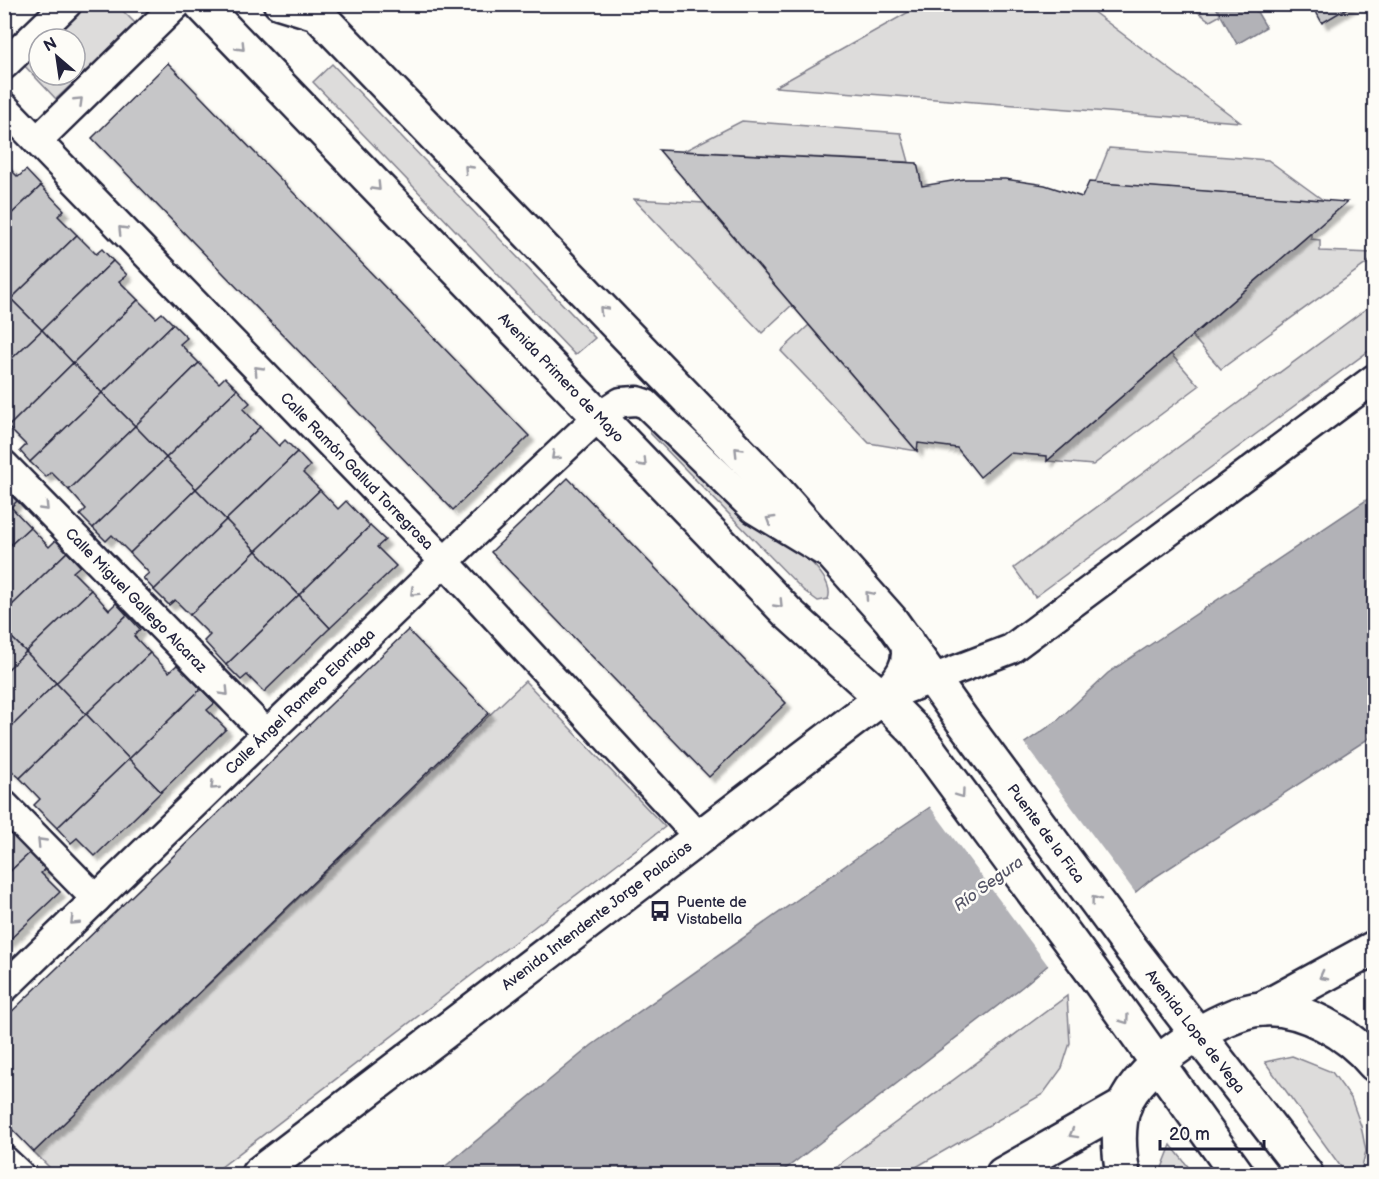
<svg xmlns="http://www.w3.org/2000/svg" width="1379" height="1179" font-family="'Balsamiq Sans',sans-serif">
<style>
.green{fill:#dddcdb;stroke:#807f8b;stroke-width:1.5}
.water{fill:#b2b2b7;stroke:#787885;stroke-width:1.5}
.pier{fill:#fdfcf7}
.building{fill:#c6c6c8;stroke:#22223b;stroke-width:1.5;filter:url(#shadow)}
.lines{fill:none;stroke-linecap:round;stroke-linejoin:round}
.street-casing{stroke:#22223b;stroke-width:33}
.secondary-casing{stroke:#22223b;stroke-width:38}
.primary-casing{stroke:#22223b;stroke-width:38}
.street{stroke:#fdfcf7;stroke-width:28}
.secondary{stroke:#fdfcf7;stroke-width:33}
.primary{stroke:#fdfcf7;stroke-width:33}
.oneway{stroke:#9a9aa2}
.labels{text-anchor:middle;stroke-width:5;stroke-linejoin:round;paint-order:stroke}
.street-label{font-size:15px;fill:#22223b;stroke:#fdfcf7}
.poi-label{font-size:15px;fill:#22223b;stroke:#fdfcf7;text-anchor:start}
.water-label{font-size:16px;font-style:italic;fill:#545466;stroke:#fdfcf7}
</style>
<defs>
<filter id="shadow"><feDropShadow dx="5.5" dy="5.5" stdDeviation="1.5" flood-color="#0004"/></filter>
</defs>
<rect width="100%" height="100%" fill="#fdfcf7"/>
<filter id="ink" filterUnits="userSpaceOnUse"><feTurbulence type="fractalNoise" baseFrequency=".0167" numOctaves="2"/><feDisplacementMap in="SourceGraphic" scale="12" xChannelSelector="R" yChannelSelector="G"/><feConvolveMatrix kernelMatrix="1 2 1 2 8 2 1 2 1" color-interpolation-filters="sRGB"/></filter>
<g filter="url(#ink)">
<!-- green -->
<g class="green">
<path d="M82,5H117L136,24L56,99L21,62L39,45V75H75V39H46Z"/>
<path d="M921,5H1084L1240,122L775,87Z"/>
<path d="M1189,5H1215L1221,15L1210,21Z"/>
<path d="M332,64L595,338L575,355L313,82Z"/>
<path d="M742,121L901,133L909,162L684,151Z"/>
<path d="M1109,148L1268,160L1323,200L1095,183Z"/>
<path d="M634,199L704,203L792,305L762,333Z"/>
<path d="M1311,233V239L1320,240V251L1374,253V258L1221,369L1192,336Z"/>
<path d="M1374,303V347L1035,597L1014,568Z"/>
<path d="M809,325L917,451L869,443L781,351Z"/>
<path d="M1171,354L1199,386L1093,465L1047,461Z"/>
<path d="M651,427L805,556C815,566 834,584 828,599L818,601L803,590L650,433Z"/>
<path d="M525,681L665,827L212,1174H56L34,1152Z"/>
<path d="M1067,996L1070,1043L1062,1068L1043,1094L904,1174H826Z"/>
<path d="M1292,1056L1332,1072L1351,1098L1361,1126L1366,1151L1360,1174H1346L1265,1062Z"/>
<path d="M1171,1145L1194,1174H1163L1162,1168Z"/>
</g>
<!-- water -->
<g class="water">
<path d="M1215,5H1253L1266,27L1237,44Z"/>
<path d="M1374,495V735L1149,881L1022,987L779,1174H436L592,1045L883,839L1057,721L1108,673Z"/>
</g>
<!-- pier -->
<path class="pier" d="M1022,740L1137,895L1050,968L928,804Z"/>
<!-- building -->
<g class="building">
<path d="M1312,4H1354L1322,23Z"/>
<path d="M168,63L529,436L453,510L92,138Z"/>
<path d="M659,150L917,163L922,186L964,179H1005L1045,185L1082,197L1089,182L1347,202L1047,461V456L1009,453L980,477L957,448L918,443L917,451Z"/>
<path d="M4,163L18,177L26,170L41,186L4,221Z"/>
<path d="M41,186L64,210L58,216L77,235L11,299L4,292V221Z"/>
<path d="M77,235L96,254L102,249L113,261L42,330L11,299Z"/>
<path d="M113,261L127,275L119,281L138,300L73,363L42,330Z"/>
<path d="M4,292L11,299L4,305Z"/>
<path d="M11,299L42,330L4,366V305Z"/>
<path d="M138,300L156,318L162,313L173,324L102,393L73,363Z"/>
<path d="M173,324L187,338L180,344L199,363L135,426L102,393Z"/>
<path d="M42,330L73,363L8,427L4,423V366Z"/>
<path d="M73,363L102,393L30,462L20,451L26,445L8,427Z"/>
<path d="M199,363L219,383L225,377L237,389L166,458L135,426Z"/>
<path d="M237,389L250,403L243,409L260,427L196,489L166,458Z"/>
<path d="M102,393L135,426L69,490L51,472L46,477L30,462Z"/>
<path d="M135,426L166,458L93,528L80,515L86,509L69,490Z"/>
<path d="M260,427L279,446L285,440L297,452L226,520L196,489Z"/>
<path d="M297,452L310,466L303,473L320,490L256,551L226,520Z"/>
<path d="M166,458L196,489L130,553L112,535L106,541L93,528Z"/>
<path d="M568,478L786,703L709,777L491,552Z"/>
<path d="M4,489L17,501L11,507L30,527L4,551Z"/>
<path d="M196,489L226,520L154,590L143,578L149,573L130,553Z"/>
<path d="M320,490L338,509L346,501L370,526L299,595L256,551Z"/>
<path d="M226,520L256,551L190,615L175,600L169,605L154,590Z"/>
<path d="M370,526L385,540L377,547L396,566L330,628L299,595Z"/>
<path d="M30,527L49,547L56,540L67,552L4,613V551Z"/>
<path d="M256,551L299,595L226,665L204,641L210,635L190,615Z"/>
<path d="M67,552L80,566L73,572L91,590L26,652L4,630V613Z"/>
<path d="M91,590L109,610L116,603L127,615L56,683L26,652Z"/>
<path d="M299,595L330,628L264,692L247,675L241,680L226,665Z"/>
<path d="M127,615L140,629L134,636L150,653L86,714L56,683Z"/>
<path d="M4,630L26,652L4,673Z"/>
<path d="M408,630L489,713L34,1152L4,1121V1019Z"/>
<path d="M26,652L56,683L4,734V673Z"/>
<path d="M150,653L169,672L177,665L201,689L129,759L86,714Z"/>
<path d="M56,683L86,714L20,778L4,764V734Z"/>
<path d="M201,689L215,703L207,710L226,729L161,792L129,759Z"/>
<path d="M86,714L129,759L57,828L34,805L40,799L20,778Z"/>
<path d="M129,759L161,792L95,856L77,838L71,843L57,828Z"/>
<path d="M11,827L33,850L4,877V834Z"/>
<path d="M33,850L48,867L41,873L60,892L4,945V877Z"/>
</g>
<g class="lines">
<defs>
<g id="street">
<path d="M278,4L320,17"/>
<path d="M4,65L67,4"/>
<path id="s1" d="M4,107L445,562L698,836"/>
<path d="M37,141L177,4"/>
<path id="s2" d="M4,465L267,734"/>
<path d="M882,698L1011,649L1374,379"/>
<path d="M4,805L96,899"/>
<path id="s3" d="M4,988L467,540L598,417L621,402L637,401L646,404L754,509L823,551"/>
<path d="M4,1160L19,1174"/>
</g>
<g id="secondary">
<path id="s4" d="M258,1174L882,698C899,682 915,664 906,640"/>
<path d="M1003,1174L1125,1105"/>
</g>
<g id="primary">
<path id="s5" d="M201,4L788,613L882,698L915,731L1094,974L1237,1174"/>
<path id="s6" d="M308,4L770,484L890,619L962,720L1130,947L1306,1174"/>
<path d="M1262,1009L1374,948"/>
<path d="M1123,1174C1119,1153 1117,1128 1124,1106C1138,1067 1221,1011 1262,1009C1302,1006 1350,1034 1374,1064"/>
</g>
</defs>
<!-- street casing -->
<use href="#street" class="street-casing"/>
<!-- secondary casing -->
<use href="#secondary" class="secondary-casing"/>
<!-- primary casing -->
<use href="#primary" class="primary-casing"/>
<!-- street -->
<use href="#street" class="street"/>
<!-- secondary -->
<use href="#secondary" class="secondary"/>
<!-- primary -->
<use href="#primary" class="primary"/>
</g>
<!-- one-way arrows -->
<defs><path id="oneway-chevron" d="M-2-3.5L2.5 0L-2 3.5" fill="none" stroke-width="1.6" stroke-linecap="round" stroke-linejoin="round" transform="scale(1.5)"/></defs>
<g class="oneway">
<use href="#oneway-chevron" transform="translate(241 47) rotate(46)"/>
<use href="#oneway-chevron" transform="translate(79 101) rotate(-44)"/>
<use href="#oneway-chevron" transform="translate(468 169) rotate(-134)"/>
<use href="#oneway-chevron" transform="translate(377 187) rotate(46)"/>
<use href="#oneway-chevron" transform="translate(122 230) rotate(-134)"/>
<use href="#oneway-chevron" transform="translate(603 310) rotate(-134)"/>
<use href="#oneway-chevron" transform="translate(258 370) rotate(-134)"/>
<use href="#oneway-chevron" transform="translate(738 451) rotate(-134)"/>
<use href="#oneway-chevron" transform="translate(555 456) rotate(137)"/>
<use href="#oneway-chevron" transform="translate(643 463) rotate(46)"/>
<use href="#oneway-chevron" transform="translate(45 507) rotate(46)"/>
<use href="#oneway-chevron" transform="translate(770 520) rotate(-149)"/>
<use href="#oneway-chevron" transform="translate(414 592) rotate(136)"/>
<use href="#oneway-chevron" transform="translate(869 595) rotate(-131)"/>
<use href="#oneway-chevron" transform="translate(779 604) rotate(46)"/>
<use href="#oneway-chevron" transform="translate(225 692) rotate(46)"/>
<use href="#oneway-chevron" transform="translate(214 786) rotate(136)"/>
<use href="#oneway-chevron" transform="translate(961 794) rotate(54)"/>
<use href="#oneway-chevron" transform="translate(41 842) rotate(-134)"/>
<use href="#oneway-chevron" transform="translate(1095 900) rotate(-127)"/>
<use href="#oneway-chevron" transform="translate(74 921) rotate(136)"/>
<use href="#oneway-chevron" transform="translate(1323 976) rotate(152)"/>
<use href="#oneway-chevron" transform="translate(1125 1020) rotate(54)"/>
<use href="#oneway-chevron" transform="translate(1073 1134) rotate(151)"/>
</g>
</g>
<!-- icons -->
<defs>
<symbol id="bus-bare" viewBox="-9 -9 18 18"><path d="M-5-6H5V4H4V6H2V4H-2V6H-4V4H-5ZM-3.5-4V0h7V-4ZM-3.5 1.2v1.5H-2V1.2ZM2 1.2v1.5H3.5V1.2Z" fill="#22223b" stroke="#fdfcf7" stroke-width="2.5" paint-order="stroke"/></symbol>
</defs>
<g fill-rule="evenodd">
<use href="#bus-bare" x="645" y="896" width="30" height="30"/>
</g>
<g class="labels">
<!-- street labels -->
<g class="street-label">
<text dy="5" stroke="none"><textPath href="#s5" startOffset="519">Avenida Primero de Mayo</textPath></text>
<text dy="5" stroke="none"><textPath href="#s1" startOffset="507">Calle Ramón Gallud Torregrosa</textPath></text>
<text dy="5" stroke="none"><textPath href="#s2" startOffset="189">Calle Miguel Gallego Alcaraz</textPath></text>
<text dy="5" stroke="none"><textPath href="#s3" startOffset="412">Calle Ángel Romero Elorriaga</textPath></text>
<text dy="5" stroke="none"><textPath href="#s6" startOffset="1112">Puente de la Fica</textPath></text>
<text dy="5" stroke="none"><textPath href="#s4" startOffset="426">Avenida Intendente Jorge Palacios</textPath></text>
<text dy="5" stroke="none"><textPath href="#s6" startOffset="1360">Avenida Lope de Vega</textPath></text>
</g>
<!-- poi labels -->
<g class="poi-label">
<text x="677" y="907">Puente de<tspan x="677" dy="17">Vistabella</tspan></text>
</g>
<!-- water labels -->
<g class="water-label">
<text transform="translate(988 883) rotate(-36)" y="6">Río Segura</text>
</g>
</g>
<!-- margin -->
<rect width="1379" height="1179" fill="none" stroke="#fdfcf7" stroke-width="24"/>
<rect x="12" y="12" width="1355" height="1155" fill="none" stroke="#22223b" stroke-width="2" filter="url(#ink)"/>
<!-- north arrow -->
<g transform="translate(57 57) rotate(331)"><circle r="28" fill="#fdfcf7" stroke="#a5a5ac" stroke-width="1.5"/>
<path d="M0-4.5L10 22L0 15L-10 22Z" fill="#22223b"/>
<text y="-9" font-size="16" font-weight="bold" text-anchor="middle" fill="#22223b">N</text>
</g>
<!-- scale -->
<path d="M1160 1140v9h104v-9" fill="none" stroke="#22223b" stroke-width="3"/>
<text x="1169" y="1140" font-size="18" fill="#22223b" stroke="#fdfcf7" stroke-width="4.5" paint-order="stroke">20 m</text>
</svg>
